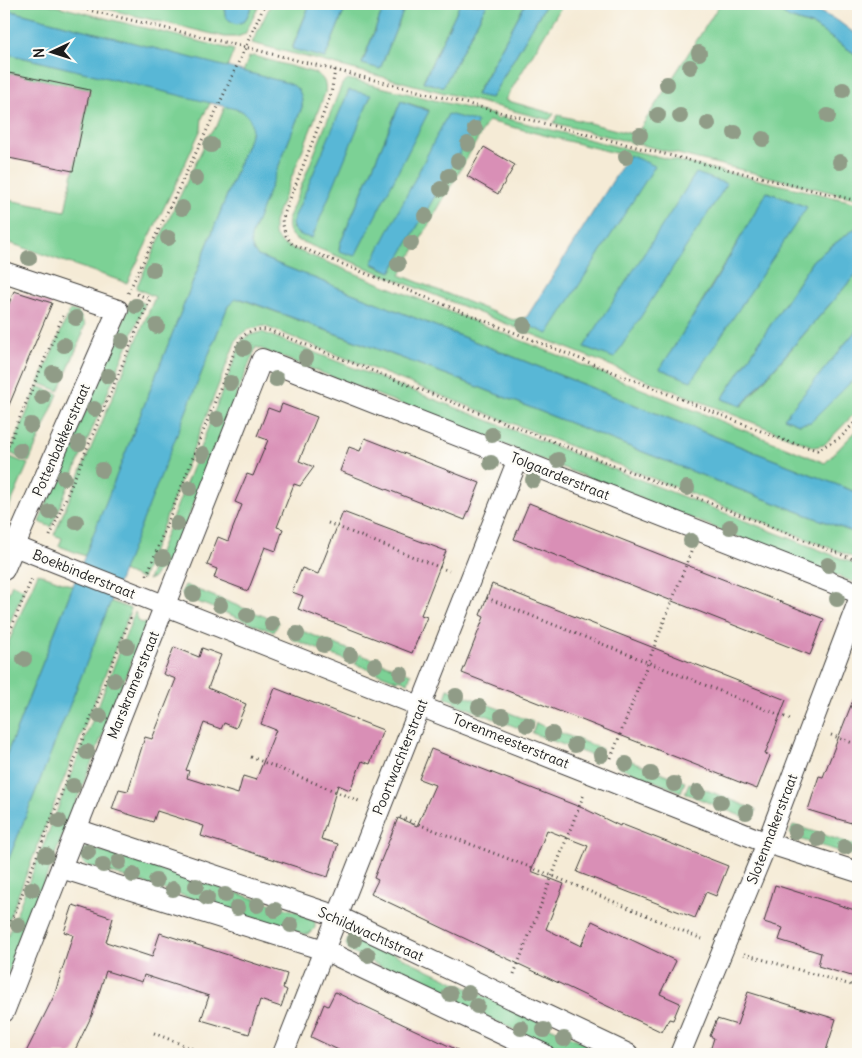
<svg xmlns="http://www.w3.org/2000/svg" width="862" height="1058" font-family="Delius,sans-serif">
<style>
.green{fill:#7cd195;stroke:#4c7658;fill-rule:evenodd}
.water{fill:#58b7d6;stroke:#3a6a79}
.building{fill:#d98fb6}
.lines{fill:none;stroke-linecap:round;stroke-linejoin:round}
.street-casing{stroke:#3d3b38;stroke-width:22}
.path{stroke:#3d3b38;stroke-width:3;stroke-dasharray:1 4;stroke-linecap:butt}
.street{stroke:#fff;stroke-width:20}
.tree{fill:#909c87}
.labels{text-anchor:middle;stroke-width:5;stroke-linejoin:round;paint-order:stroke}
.street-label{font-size:14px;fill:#1c1c1c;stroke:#fdfcf7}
</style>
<rect width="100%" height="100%" fill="#fdfcf7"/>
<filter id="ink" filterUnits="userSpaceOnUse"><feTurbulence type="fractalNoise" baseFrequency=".02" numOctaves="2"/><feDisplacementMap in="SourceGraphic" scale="10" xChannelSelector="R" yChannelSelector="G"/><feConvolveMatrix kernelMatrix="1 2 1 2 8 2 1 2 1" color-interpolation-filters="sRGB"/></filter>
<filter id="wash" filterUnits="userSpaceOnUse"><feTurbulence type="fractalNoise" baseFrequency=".0096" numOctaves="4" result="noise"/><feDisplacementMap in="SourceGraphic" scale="20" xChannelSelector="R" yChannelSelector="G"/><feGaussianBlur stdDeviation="1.12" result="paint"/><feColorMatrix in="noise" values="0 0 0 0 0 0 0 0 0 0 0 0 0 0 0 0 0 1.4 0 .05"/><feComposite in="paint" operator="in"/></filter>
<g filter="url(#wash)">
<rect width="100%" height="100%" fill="#f5ebd6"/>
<!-- green -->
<g class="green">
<path d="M4,4H48L234,50L227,68L4,9Z"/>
<path d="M86,4H228C223,11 224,14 229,20L245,21L253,4H260L245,34L237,37H225Z"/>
<path d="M271,4H310L292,48L325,58L347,4H385L362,63L380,69L406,4H460L423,81L443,87L487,4H525L476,94L491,98L546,4H563L505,100L554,114L549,120L252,43Z"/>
<path d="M720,4H769L789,18L814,26L858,56V199L554,123L558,115L636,135Z"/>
<path d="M4,53L211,102L202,118L201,129L178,179L127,283L4,241V199L65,211L90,90L4,72Z"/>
<path d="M254,56L315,73C323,77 327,83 325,93L274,222V234L282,244L825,463L858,429V493L258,256C251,249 249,242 251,234L302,107C302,99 299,89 292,85L243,72L249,57Z"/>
<path d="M348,79L495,115V118L498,119L501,117L630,150L858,203V226L813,260L722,399L742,406L858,272V328L785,418L799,424L811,422L858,375V410L824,445L814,447L297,240C289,235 286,229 288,219L342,84ZM349,91L371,96L299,234L292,228ZM401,101L429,110L339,251L340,244ZM488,121L623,155L625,161L630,155L524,323L527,317L513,320L400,275ZM477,122L391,272L372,264ZM768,192L807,207L661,369Z"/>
<path d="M225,106C242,110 255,113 251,134L85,556L59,546L62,538L54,535L155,297L136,288L210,133L217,126Z"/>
<path d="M133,298L145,304L51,527L39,522Z"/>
<path d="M238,298L453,377L714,480L858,534V559L264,326L247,330L237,338L142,579L122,571L228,306L232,300Z"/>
<path d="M70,310L78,312L85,325L82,332L83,333L59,391L39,383Z"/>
<path d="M262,332L858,565V584L256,347L167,571L160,568L153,578L148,580L242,341L250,335Z"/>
<path d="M38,386L58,394L29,462L10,453Z"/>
<path d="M8,456L28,464L12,501L4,516V467Z"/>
<path d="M38,573L73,586L4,761V653Z"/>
<path d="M12,584L24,589L4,637V603Z"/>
<path d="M185,585L279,622L274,632L195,601L196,599L181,593Z"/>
<path d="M110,601L131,609L4,931V871Z"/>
<path d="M135,612L139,622L146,623V625L4,984V945Z"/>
<path d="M295,628L355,652L351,662L292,639Z"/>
<path d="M359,654L411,674L408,683L399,679L398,681L355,664Z"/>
<path d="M448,689L533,722L529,732L454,703V701L445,698Z"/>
<path d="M536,723L602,749L598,758L532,733Z"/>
<path d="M619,756L685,782L681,792L617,766L616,765Z"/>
<path d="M689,783L756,810L753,819L744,815L743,817L685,793Z"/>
<path d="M793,825L858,846V857L799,839V837L790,834Z"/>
<path d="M88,847L308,915L315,920V928L309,934H304L86,865C79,860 78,851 88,847Z"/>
<path d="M354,935L608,1054H565L350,952L346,944L347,940Z"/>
</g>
<!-- water -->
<g class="water">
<path d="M228,4H253L245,21L237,24C226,20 221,14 228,4Z"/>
<path d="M310,4H347L325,58L292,49Z"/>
<path d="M385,4H406L380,69L362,64Z"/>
<path d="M460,4H487L443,87L423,82Z"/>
<path d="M525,4H546L491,98L476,95Z"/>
<path d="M769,4H803L838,21L858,36V56L814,26L789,18Z"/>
<path d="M4,9L288,83C299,87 303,95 302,107L252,234C249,242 251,249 258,256L858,493V534L714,480L453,377L242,299H236L228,306L4,871V761L251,134C253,123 250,116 240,110L4,53Z"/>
<path d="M349,90L371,95L312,238C302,236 293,234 292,223Z"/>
<path d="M401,101L429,111L355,256L339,251L340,244Z"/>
<path d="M448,114L478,122L391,272L372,263Z"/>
<path d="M629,155L655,166L548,334L523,323Z"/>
<path d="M696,173L727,184L614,358L584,347Z"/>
<path d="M767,192L807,207L691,381L660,369L711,288Z"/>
<path d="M858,226V272L741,406L722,399L813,260Z"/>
<path d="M858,328V375L811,422L799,424L784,418Z"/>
</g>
<g id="blocks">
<!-- building -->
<g class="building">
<path d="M4,72L90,90L73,171L4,157Z"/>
<path d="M484,147L515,165L498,194L467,176Z"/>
<path d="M14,291L52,303L4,417V316Z"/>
<path d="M282,404L317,417L299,461L314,467L300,486L294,484L277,527L283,529L276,551L265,547L248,591L214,578L217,569L207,565L218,537L228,541L242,505L235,502L247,474L253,476L268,440L257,436L268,408L279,412Z"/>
<path d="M365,438L480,483L465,520L340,471L349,447L360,451Z"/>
<path d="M529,503L824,619L810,655L514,539Z"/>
<path d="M343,512L446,551L421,615L427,617L412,653L298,609L303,596L292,592L302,568L318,574Z"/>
<path d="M492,584L786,700L765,754L770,756L757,789L462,673L484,617L480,615Z"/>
<path d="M174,647L199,657L202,648L221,655L208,688L246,704L236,728L224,723L221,729L204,723L186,770L189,771L187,778L238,794L243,776L256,780L276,730L261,724L275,688L383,730L370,764L362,761L350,790L338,785L321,839L338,844L328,877L201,836L204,826L157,811L153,822L112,809L119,789L128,791L145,737L152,739L176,679L163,674Z"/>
<path d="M857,690H858V825L808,810L819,776L823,777Z"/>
<path d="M431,749L585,809L620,826L621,824L728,866L716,896L706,892L695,918L577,872L588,846L547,830L531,871L564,884L546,929L581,946L592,921L676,961L660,994L680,1003L673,1020L669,1019L662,1032L371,894L378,880L374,878L398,818L417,826L435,785L419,779Z"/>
<path d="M775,885L858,911V978L818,966L821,953L779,940L783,928L764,922Z"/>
<path d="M73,905L113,918L106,942L152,957L160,933L287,974L283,988L287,990L281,1007L260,1000L249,1034L201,1020L209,996L144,975L142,982L106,971L92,1015L73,1054H25L54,996L73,935L64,932Z"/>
<path d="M335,992L413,1029L466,1054H347L311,1037L324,1004L328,1006Z"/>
<path d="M748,992L836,1019L825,1054H709L714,1038L710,1036L717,1019L737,1025Z"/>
</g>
</g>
</g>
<g filter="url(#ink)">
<use href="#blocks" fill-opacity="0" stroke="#3d3b38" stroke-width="1"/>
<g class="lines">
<defs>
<g id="street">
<path d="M4,272L118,310L4,570"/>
<path d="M4,542L767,843L858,872"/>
<path d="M76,829L337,916L628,1054"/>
<path d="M61,868L324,950L544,1054"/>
<path d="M4,1012L262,359L858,593"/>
<path d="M283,1054L518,459"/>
<path d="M680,1054L767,843L858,602"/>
</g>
</defs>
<!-- street casing -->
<use href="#street" class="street-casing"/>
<!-- path -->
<g class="path">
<path d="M63,4L245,47L656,152L858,201"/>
<path d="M335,70L331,94L282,220L285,234L292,244L786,441L817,450L841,437L858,419"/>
<path d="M128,293L218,107L265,4"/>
<path d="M4,455L63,316"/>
<path d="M328,523L449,571"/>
<path d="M50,536L150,299L134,293"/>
<path d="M147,575L237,345C244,331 256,327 271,331L858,561"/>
<path d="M487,598L790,719"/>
<path d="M4,645L33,576"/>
<path d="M831,735L858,745"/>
<path d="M251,757L359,801"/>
<path d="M611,758L691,552"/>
<path d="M400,817L553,876L702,939"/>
<path d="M4,940L131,616"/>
<path d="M744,954L858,987"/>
<path d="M514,974L584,794"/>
<path d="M154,1033L205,1054"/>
</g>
<!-- street -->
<use href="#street" class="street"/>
</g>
<!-- trees -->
<g class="tree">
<circle cx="699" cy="53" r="8"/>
<circle cx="690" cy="67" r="8"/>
<circle cx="667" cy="84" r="8"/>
<circle cx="843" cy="90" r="8"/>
<circle cx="658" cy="115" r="8"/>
<circle cx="680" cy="116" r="8"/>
<circle cx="828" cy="116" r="8"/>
<circle cx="708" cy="124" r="8"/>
<circle cx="475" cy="129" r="8"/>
<circle cx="735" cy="133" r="8"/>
<circle cx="640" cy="135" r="8"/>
<circle cx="763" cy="139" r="8"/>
<circle cx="468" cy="144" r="8"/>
<circle cx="211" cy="145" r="8"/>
<circle cx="626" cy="157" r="8"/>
<circle cx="458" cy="161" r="8"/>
<circle cx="840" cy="162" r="8"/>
<circle cx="449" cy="176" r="8"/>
<circle cx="196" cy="178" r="8"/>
<circle cx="441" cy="189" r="8"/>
<circle cx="182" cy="208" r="8"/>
<circle cx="425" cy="216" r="8"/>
<circle cx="168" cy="238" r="8"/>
<circle cx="411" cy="243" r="8"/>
<circle cx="29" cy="258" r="8"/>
<circle cx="398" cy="264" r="8"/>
<circle cx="153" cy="270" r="8"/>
<circle cx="136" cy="306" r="8"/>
<circle cx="76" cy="318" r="8"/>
<circle cx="524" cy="325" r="8"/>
<circle cx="157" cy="326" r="8"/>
<circle cx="122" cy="341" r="8"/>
<circle cx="64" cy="345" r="8"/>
<circle cx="244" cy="348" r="8"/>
<circle cx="306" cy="358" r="8"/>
<circle cx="53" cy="373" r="8"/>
<circle cx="108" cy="376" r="8"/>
<circle cx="276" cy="379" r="8"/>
<circle cx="230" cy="383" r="8"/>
<circle cx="42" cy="397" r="8"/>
<circle cx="94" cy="409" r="8"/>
<circle cx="217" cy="419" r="8"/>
<circle cx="31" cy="425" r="8"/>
<circle cx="492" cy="435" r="8"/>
<circle cx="79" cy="443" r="8"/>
<circle cx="20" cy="450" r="8"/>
<circle cx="203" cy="454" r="8"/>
<circle cx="558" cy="460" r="8"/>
<circle cx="491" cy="463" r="8"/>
<circle cx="102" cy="470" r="8"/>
<circle cx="64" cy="478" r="8"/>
<circle cx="533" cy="480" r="8"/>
<circle cx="190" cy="488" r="8"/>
<circle cx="687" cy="488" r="8"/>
<circle cx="50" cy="512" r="8"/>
<circle cx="76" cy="522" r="8"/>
<circle cx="177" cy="524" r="8"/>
<circle cx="730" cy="527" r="8"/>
<circle cx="691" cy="541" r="8"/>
<circle cx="163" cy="558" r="8"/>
<circle cx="828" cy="565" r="8"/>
<circle cx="193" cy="594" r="8"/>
<circle cx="837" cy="599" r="8"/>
<circle cx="220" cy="605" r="8"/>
<circle cx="247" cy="615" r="8"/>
<circle cx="272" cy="624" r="8"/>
<circle cx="297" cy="634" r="8"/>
<circle cx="324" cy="645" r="8"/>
<circle cx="127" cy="646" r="8"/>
<circle cx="350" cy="655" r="8"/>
<circle cx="24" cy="659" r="8"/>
<circle cx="375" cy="665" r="8"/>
<circle cx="401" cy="674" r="8"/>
<circle cx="114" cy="680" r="8"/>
<circle cx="456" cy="696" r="8"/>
<circle cx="479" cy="707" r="8"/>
<circle cx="100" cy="716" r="8"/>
<circle cx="502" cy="716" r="8"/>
<circle cx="527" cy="725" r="8"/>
<circle cx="552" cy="734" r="8"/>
<circle cx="575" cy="745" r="8"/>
<circle cx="87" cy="752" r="8"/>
<circle cx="601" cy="755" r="8"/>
<circle cx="626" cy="764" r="8"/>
<circle cx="651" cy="774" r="8"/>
<circle cx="674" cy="784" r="8"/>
<circle cx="73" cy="786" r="8"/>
<circle cx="698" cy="792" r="8"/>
<circle cx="721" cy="802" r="8"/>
<circle cx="746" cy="812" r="8"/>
<circle cx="59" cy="821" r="8"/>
<circle cx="795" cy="832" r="8"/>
<circle cx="818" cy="839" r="8"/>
<circle cx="845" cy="847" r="8"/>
<circle cx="88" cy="852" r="8"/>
<circle cx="46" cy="855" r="8"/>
<circle cx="119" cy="862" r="8"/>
<circle cx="103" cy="865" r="8"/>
<circle cx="133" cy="875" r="8"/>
<circle cx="156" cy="881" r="8"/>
<circle cx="196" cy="886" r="8"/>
<circle cx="32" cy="889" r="8"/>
<circle cx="173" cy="889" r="8"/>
<circle cx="225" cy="895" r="8"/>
<circle cx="207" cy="898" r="8"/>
<circle cx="257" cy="905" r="8"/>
<circle cx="237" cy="908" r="8"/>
<circle cx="275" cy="910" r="8"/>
<circle cx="18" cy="925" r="8"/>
<circle cx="291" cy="925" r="8"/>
<circle cx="354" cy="940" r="8"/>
<circle cx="368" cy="955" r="8"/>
<circle cx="468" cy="993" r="8"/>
<circle cx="450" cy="994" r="8"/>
<circle cx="477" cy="1006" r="8"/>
<circle cx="521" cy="1028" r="8"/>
<circle cx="544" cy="1030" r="8"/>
<circle cx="564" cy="1039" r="8"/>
</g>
</g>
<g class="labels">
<!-- street labels -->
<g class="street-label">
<text transform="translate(61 440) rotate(-66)" y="5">Pottenbakkerstraat</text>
<text transform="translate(560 476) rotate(22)" y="5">Tolgaarderstraat</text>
<text transform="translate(84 574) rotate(22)" y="5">Boekbinderstraat</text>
<text transform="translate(133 685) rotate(-68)" y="5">Marskramerstraat</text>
<text transform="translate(511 741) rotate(22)" y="5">Torenmeesterstraat</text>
<text transform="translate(400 757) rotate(-68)" y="5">Poortwachterstraat</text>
<text transform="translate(772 829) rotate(-69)" y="5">Slotenmakerstraat</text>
<text transform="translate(371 934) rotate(24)" y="5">Schildwachtstraat</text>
</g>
</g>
<!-- margin -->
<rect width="862" height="1058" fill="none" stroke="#fdfcf7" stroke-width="20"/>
<!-- north arrow -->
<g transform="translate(52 52) rotate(266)" stroke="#fdfcf7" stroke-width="4" paint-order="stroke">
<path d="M0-4L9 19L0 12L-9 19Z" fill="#1c1c1c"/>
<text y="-8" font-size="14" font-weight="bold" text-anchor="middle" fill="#1c1c1c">N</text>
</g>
</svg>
